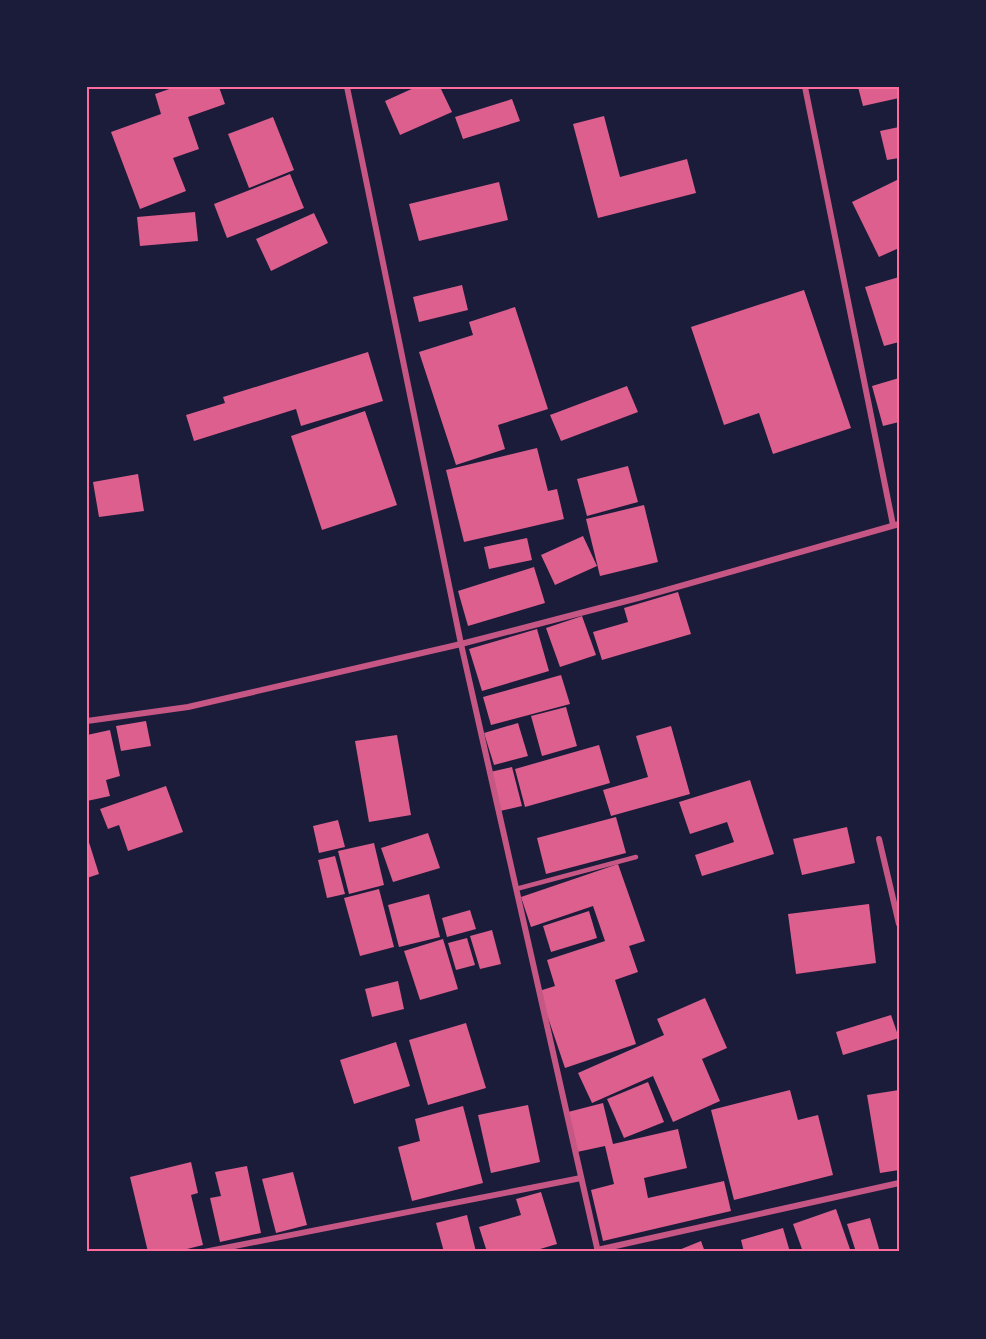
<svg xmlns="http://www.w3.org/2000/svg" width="986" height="1339" font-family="Ubuntu,sans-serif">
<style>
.building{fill:#dd5f8e}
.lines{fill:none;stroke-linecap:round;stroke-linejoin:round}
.service{stroke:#c65784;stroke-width:4.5}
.minor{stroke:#c65784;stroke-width:6}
.neatline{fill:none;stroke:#ff6b9d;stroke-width:2}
</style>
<rect width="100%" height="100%" fill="#1b1b3a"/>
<!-- building -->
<g class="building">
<path d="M175,87H219L225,104L188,117L199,149L173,158L186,191L140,209L111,132L161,114L155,94Z"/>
<path d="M416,87H440L452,112L400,135L385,101Z"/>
<path d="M858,87H899V98L863,106Z"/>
<path d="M512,99L520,121L463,139L455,117Z"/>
<path d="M604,116L620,177L687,159L696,193L598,218L573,124Z"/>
<path d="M273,117L294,170L249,188L228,134Z"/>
<path d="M899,127V158L887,160L880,131Z"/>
<path d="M290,174L304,208L227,238L214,204Z"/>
<path d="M899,179V248L879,257L852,202Z"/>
<path d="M499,182L508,220L419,241L409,204Z"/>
<path d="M195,212L198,241L140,246L137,217Z"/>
<path d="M314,213L328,243L271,271L256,239Z"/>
<path d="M899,277V342L884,346L865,287Z"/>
<path d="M462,285L468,310L419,322L413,297Z"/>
<path d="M804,290L851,428L773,454L759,413L724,425L691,327Z"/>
<path d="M515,307L548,409L498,425L505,449L456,465L419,352L473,335L469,322Z"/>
<path d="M368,352L383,401L301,426L296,409L194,441L186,415L225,403L223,397Z"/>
<path d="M899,378V422L883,426L872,386Z"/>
<path d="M627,386L638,412L561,441L550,415Z"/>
<path d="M365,411L397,505L322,530L291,436Z"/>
<path d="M537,448L548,491L557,489L564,519L464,542L446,470Z"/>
<path d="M628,466L638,502L587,516L577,479Z"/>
<path d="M138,474L144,511L99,517L93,482Z"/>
<path d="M644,505L658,562L600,576L586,519Z"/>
<path d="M583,536L597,566L555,585L541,555Z"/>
<path d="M527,538L532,560L489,569L484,547Z"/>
<path d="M534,567L545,603L468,626L458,591Z"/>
<path d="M678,592L691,634L602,660L593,632L628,622L624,608Z"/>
<path d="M582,616L596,655L560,667L546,628Z"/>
<path d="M537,629L549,671L482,691L469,649Z"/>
<path d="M561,675L570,704L491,725L483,697Z"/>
<path d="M566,707L577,746L542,756L531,716Z"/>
<path d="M146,721L151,746L121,751L116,726Z"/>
<path d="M518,723L528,756L494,765L484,733Z"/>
<path d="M671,726L690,794L611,816L603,790L648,777L636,736Z"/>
<path d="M110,730L120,776L106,780L110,796L87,801V735Z"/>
<path d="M397,735L411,815L369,822L355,741Z"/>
<path d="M599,745L610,783L525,807L515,769Z"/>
<path d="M512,767L522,806L500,811L490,772Z"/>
<path d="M750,780L774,854L702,876L695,855L734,842L727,822L690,834L679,802Z"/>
<path d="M166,786L183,832L128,851L119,825L108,829L100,809Z"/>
<path d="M616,817L626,853L546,874L537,838Z"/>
<path d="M338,820L345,847L319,853L313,826Z"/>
<path d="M847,827L855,863L802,875L793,839Z"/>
<path d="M428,833L440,868L393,882L381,848Z"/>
<path d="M87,836L99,874L87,878Z"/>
<path d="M374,843L384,885L349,894L338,851Z"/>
<path d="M335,856L345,894L327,898L318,860Z"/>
<path d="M618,864L645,941L629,946L638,972L615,980L636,1044L565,1068L539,991L555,986L547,960L605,941L593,906L531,927L521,897Z"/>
<path d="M379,889L394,947L360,956L344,898Z"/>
<path d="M429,894L440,937L399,947L388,905Z"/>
<path d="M869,904L876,963L796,974L788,914Z"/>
<path d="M470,910L476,929L447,937L442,918Z"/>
<path d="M589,911L597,938L551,952L543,926Z"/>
<path d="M492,930L501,964L480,969L470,936Z"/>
<path d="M467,938L475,965L456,970L448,943Z"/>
<path d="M443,939L458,989L420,1000L404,951Z"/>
<path d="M398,981L404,1009L372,1017L365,989Z"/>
<path d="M705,998L727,1048L702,1059L720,1101L673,1122L653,1076L592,1103L578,1073L664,1035L657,1019Z"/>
<path d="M891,1015L899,1038L843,1055L836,1032Z"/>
<path d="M466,1023L486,1088L428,1105L409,1040Z"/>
<path d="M396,1042L410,1086L354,1104L340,1060Z"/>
<path d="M648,1082L664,1122L624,1138L607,1099Z"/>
<path d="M790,1090L798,1120L818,1115L833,1175L734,1200L711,1110Z"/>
<path d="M899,1090V1170L880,1173L867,1095Z"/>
<path d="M603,1103L613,1144L678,1129L687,1168L644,1178L648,1198L724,1181L731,1211L603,1241L591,1190L614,1184L605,1146L577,1152L568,1112Z"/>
<path d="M528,1105L540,1162L491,1173L478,1115Z"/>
<path d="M463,1106L483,1183L412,1201L398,1147L420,1141L415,1119Z"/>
<path d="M191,1162L198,1193L191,1195L203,1245L175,1252H148L130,1177Z"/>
<path d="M247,1166L261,1233L220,1242L210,1198L221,1196L215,1172Z"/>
<path d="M293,1172L307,1225L276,1233L262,1179Z"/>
<path d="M541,1192L557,1244L530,1252H487L479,1227L521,1215L516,1199Z"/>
<path d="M836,1209L851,1252H803L793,1224Z"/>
<path d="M467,1215L476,1252H444L436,1223Z"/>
<path d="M870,1218L880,1252H856L847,1224Z"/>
<path d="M783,1228L790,1252H744L741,1240Z"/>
<path d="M701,1241L705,1252H674Z"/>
</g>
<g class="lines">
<!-- service -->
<path class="service" d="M516,889L636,857"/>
<!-- minor -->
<g class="minor">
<path d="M347,87L461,644L598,1252"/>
<path d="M805,87L893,525"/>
<path d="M87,721L188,707L461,644L638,598L899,524"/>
<path d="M879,839L899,924"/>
<path d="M597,1250L899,1183"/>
<path d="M204,1252L581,1178"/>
</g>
</g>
<!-- border -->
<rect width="986" height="1339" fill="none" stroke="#1b1b3a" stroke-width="177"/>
<rect x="88" y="88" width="810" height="1162" class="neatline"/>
</svg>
